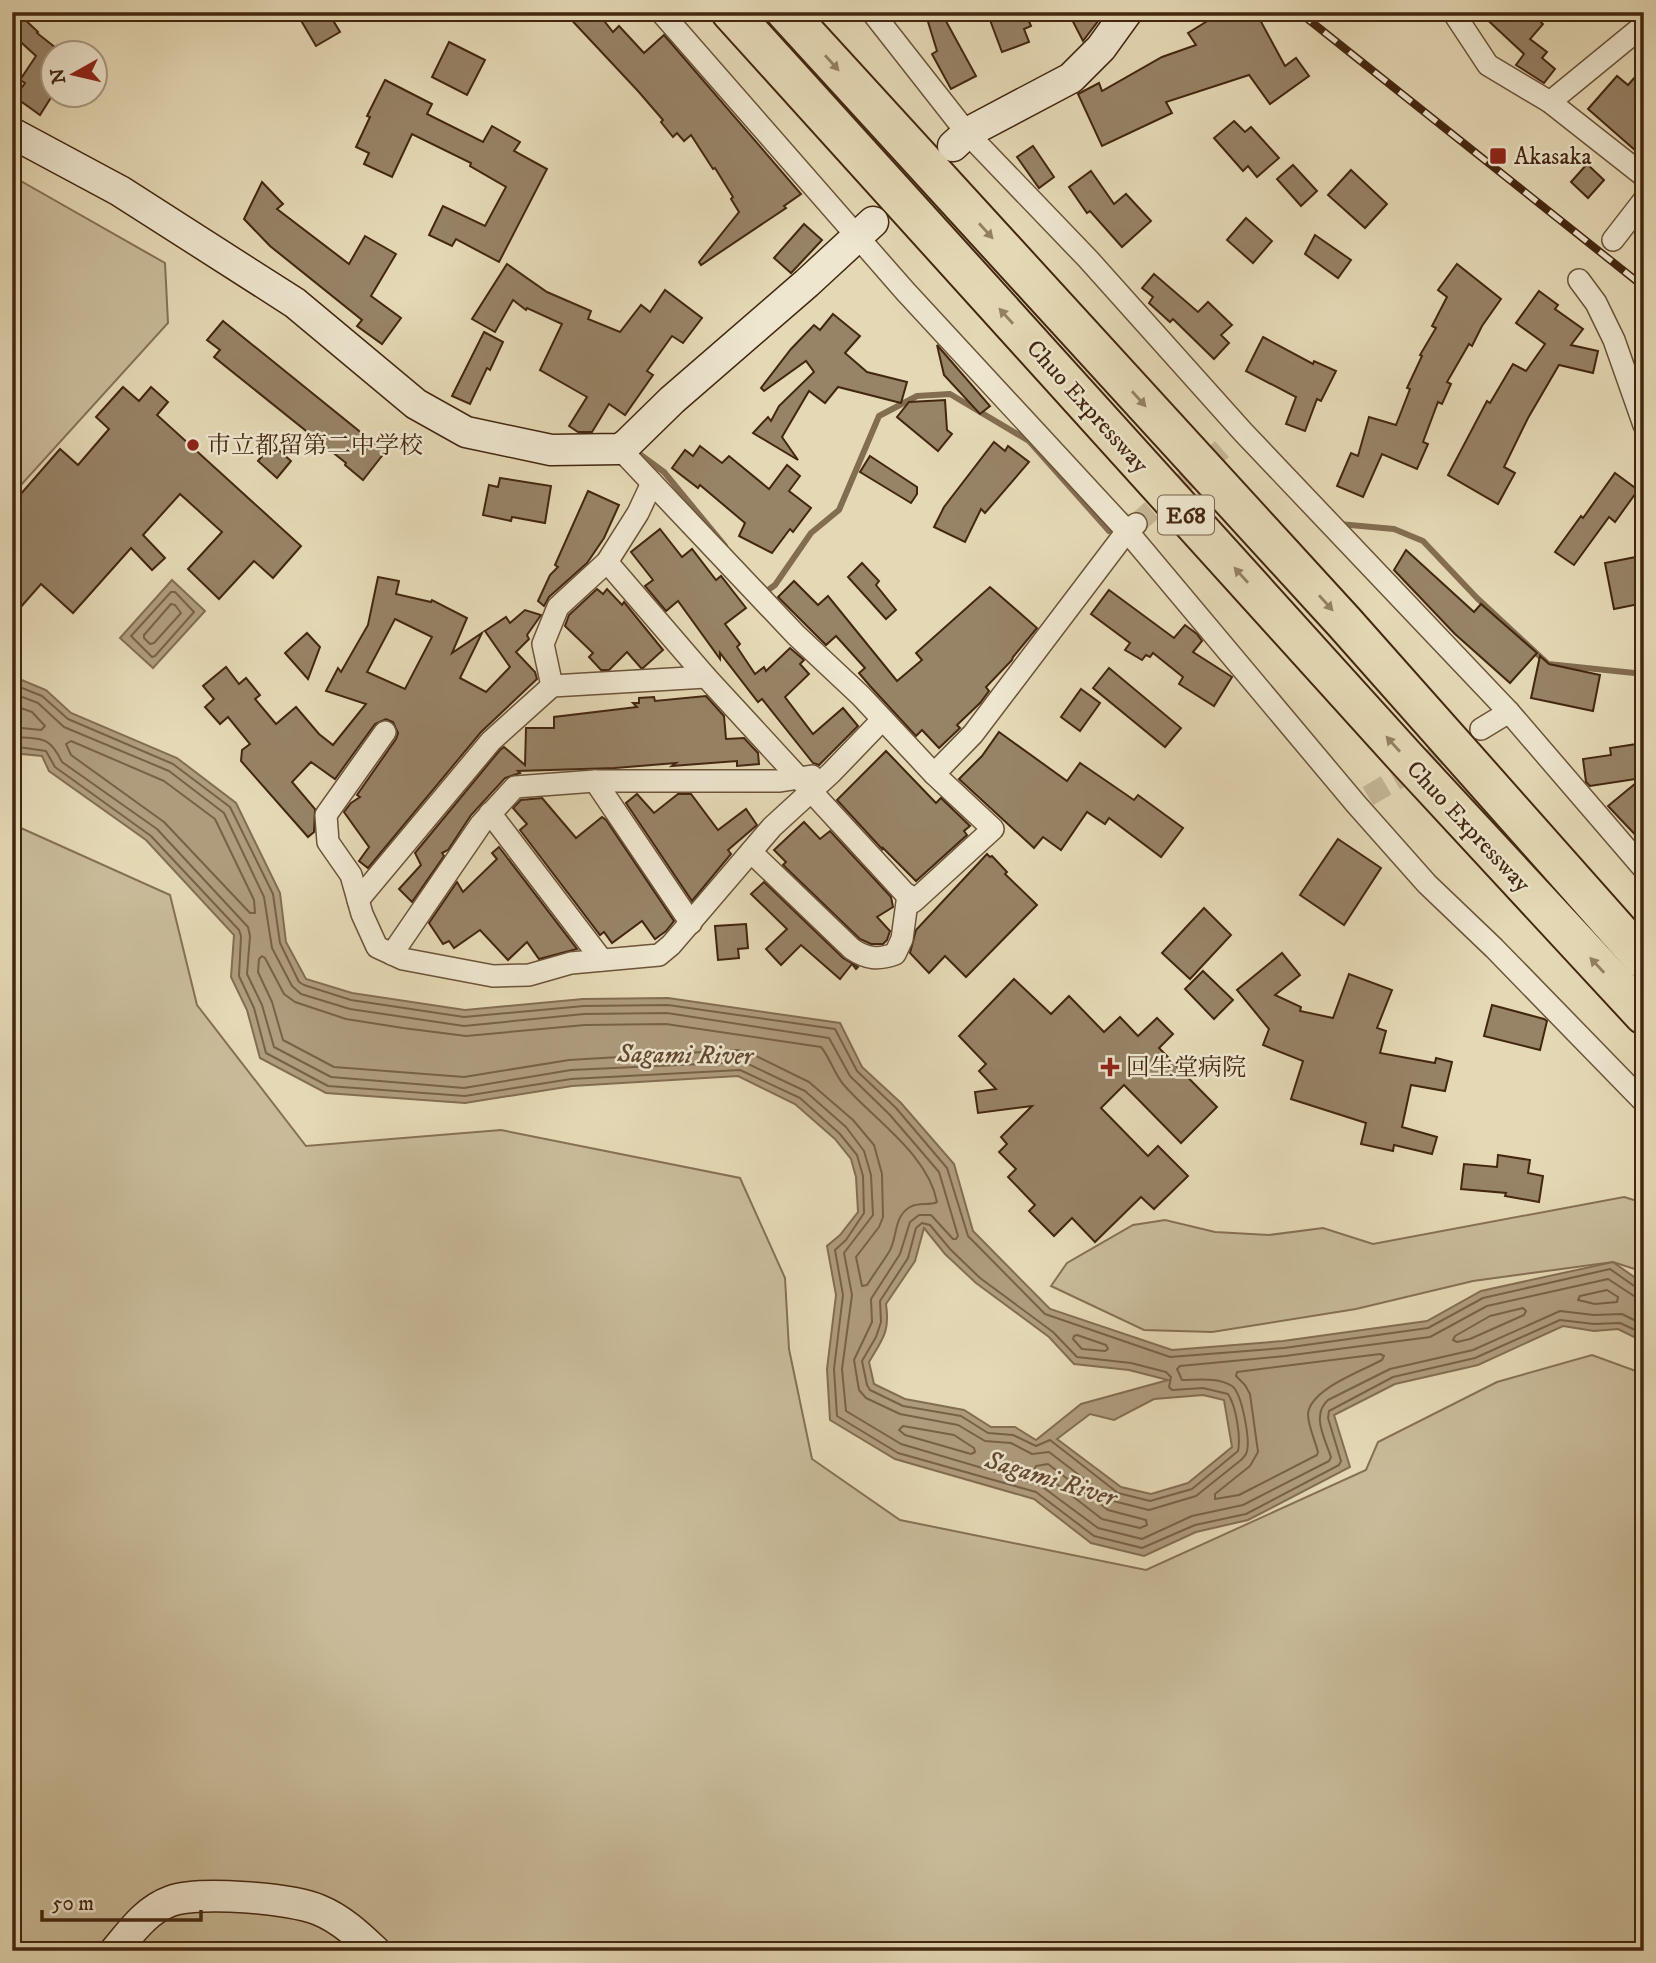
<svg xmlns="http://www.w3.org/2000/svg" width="1656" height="1963" font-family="'IM FELL DW Pica','Noto Serif JP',serif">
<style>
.green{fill:#c9bb99;stroke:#867054;stroke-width:2}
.water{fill:#ae9c7d;stroke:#836d51;stroke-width:2;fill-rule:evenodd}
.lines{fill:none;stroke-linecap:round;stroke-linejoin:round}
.shore{stroke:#786146;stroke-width:2}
.stream{stroke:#836d51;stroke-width:6}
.building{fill:#978366;stroke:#432610;stroke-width:2;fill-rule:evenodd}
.street-tunnel{stroke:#c5b594;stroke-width:21;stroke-dasharray:21 10;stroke-linecap:butt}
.street-casing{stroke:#6c5339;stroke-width:24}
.secondary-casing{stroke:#432610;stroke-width:33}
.highway-casing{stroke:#432610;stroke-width:42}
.street{stroke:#eee6cf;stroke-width:21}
.secondary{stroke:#eee6cf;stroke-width:30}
.highway{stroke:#e5d9b5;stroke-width:38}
.rail-casing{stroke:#432610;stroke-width:8}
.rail{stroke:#eee6cf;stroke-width:5;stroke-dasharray:16;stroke-linecap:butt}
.oneway{fill:#948062}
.poi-dot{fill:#8f2418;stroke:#eee6cf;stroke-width:2.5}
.labels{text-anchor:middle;stroke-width:5;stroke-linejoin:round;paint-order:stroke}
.shield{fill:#eee6cf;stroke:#766049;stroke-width:2}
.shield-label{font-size:23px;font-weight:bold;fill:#432610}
.poi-label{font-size:24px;fill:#432610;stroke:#eee6cf;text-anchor:start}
.street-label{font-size:24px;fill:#432610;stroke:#eee6cf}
.water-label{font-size:26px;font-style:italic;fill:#634931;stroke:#eee6cf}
</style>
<rect width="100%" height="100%" fill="#e5d9b5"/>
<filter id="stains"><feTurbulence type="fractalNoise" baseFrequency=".00286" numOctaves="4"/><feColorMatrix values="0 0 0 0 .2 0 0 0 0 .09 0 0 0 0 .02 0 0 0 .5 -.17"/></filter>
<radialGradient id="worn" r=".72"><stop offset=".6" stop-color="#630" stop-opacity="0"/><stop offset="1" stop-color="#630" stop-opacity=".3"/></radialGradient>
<!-- green -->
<g class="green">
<path d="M12,176L165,263L168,323L12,495Z"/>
<path d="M12,824L170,895L197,1005L306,1146L501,1130L740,1178L785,1278L789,1349L812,1459L900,1520L1146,1570L1366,1470L1378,1442L1497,1382L1592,1355L1644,1374V1951H12Z"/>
<path d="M1624,1197L1644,1203V1272L1613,1262L1473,1281L1356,1309L1212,1332L1144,1330L1051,1286L1067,1263L1133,1225L1165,1220L1215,1232L1269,1235L1323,1228L1373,1244Z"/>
</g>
<!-- water -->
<g class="water">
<path d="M172,580L205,611L153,668L120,638Z"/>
<path d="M12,676L46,690L71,713L177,758L236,803L280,893L286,942L306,979L352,993L465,1010L583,999L668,998L840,1023L862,1067L901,1103L954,1164L973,1231L1050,1309L1172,1350L1283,1341L1427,1321L1481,1291L1613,1262L1644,1284V1342L1618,1329L1594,1331L1563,1326L1478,1365L1395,1384L1334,1415L1350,1467L1248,1520L1196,1532L1144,1556L1091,1543L1034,1499L895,1459L830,1420L827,1369L836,1295L827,1246L840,1235L858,1212L856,1177L851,1159L835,1139L795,1104L738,1076L572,1086L465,1103L326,1093L260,1058L247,1010L231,977L234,935L146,840L49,771L42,756L12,753ZM924,1228L945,1254L976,1283L1049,1337L1074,1364L1129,1370L1168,1380L1081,1404L1036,1440L1015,1427H991L964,1410L905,1399L874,1384L869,1362C883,1338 890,1332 886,1304L915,1261ZM1203,1395L1224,1400L1232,1447L1188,1483L1151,1494L1121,1487L1057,1439L1090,1414L1114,1420L1154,1399Z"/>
</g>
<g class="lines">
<!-- shore -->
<g class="shore">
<path d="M171,592H175L194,612L155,656L152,657L131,636Z"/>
<path d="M171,604L175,605L181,613L154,643L150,644L144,638V635Z"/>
<path d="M12,684L42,696L68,719L173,764L230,807L273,894L280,943L299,982L304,985L351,1000L464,1017L584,1006L668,1005L835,1029L857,1071L896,1108L947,1168L968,1236L1045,1314L1170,1357L1284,1348L1428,1328L1483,1298L1610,1269L1637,1288L1644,1289"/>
<path d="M12,693L38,703L64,727L169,771L224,813L264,897L272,948L292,986L301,994L350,1009L464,1026L584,1014L667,1013L829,1038L850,1076L890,1115L939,1172L958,1236L956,1239H953L931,1215H919L910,1222L900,1254L871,1299L872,1322L854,1360L859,1390L866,1398L900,1414L958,1425L985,1441L1011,1443L1032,1454L1049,1452L1113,1501L1149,1510L1196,1496L1241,1460C1245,1456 1246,1455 1247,1451C1250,1439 1242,1393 1232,1386C1218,1377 1198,1380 1182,1380L1177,1369L1180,1366L1285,1356L1430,1337L1487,1306L1608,1279L1634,1296L1644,1298"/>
<path d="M12,705L32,712L45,726L41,730L12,727"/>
<path d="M12,737C41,739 49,735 62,762L157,829L248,927L250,936L247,974L262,1005L274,1047L331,1077L464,1088L571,1070L744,1062L805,1091L846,1127L864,1151L871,1175L873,1215L844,1253L852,1295L842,1369L846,1411L901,1444L1040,1485L1098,1528L1142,1539L1192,1516L1243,1505L1329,1461L1331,1457C1325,1439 1311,1415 1328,1400L1390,1369L1473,1350L1560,1311L1594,1315L1622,1314L1644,1325"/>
<path d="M71,741L164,781L215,819L254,900L255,913H250L164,822L71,755L66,744Z"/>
<path d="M12,746L46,751L55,767L151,836L239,930L241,936L239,976L254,1008L266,1053L328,1086L465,1096L571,1079L740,1070L800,1098L840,1134L857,1155L863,1176L864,1213L846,1240L835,1250L843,1295L834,1369L837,1416L898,1453L1036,1492L1094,1536L1142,1548L1195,1525L1246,1514L1339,1465L1341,1461L1328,1418L1329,1411L1393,1377L1475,1358L1560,1320L1594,1324L1620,1323L1644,1334"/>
<path d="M262,956L265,958L284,994L295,1002L346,1019L403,1028L466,1036L585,1025L666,1024L821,1047C830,1058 834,1073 843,1084C874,1120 928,1154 937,1202C929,1206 919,1202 910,1207C893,1217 898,1237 889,1252C882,1263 874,1274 867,1285L862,1286L856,1257L879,1227L883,1217L882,1174L874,1145L853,1120L809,1082L748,1052L737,1050L569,1060L464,1077L334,1067L283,1040L272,1002L258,972L259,959Z"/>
<path d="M922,1223L930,1225L950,1249L980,1278L1053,1332L1077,1357L1131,1363L1166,1372L1171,1377L1169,1387L1172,1390L1203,1388L1228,1394C1236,1406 1241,1437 1238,1451L1192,1489L1150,1501L1118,1493L1050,1440L1036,1446L1013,1435L988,1433L961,1416L903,1406L870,1390L867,1385L862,1361L876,1337L881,1322L880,1301L908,1258L916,1228Z"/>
<path d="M1607,1290L1618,1297L1617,1302L1595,1304L1578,1300L1580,1296Z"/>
<path d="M1523,1308L1526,1311L1524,1315L1470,1339L1457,1342L1453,1340L1455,1336L1490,1316Z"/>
<path d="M1077,1335L1106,1345L1108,1349L1105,1351L1082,1349L1073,1339L1074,1336Z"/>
<path d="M1380,1354L1384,1356L1382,1360C1362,1371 1310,1389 1308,1414C1308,1426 1315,1440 1318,1452L1317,1455L1239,1495L1215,1499V1494L1250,1466L1258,1452L1250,1394L1245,1385L1236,1376L1237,1372Z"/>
<path d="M903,1426L954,1435L974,1448L975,1452L971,1454L905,1435L899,1430Z"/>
<path d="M1048,1464L1108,1510L1146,1520L1147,1525L1140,1528L1102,1519L1049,1478L1034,1470L1036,1466Z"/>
</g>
<!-- stream -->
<g class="stream">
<path d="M634,450L664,472L725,546"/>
<path d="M1339,524L1394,529L1423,541L1477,598L1548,664L1644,674"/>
<path d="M763,592L764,593L775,585L811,533L839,510L879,416L917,396L950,394L1029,441L1109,531"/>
</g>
</g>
<!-- building -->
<g class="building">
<path d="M12,12H17L38,32L37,33L61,52H52V63L45,73L52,78V96L40,115L15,97L25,83L20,80L36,56L12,34Z"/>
<path d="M296,12H328L340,32L316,46Z"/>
<path d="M564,12H597L613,32L619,26L644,53L664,35L801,194L784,206L786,208L701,265L699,262L739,212L731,199L733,197L715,168L713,169L691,135L684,141L677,133L673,137L661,122L663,120L638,91Z"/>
<path d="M925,12H941L976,76L951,89L932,54L937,51Z"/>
<path d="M987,12H1025L1031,26L1024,29L1029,42L1002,52Z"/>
<path d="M1068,12H1105L1083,41Z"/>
<path d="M1222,12H1249L1254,20L1259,18L1285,66L1296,58L1309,76L1270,104L1249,75L1166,102L1172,113L1102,146L1078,94L1099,83L1102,91L1162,57L1196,45L1188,33Z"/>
<path d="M1479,12H1530L1543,24L1530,39L1547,52L1542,58L1555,69L1544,83L1516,65L1524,54Z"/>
<path d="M449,42L485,60L467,95L432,77Z"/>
<path d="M1644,67V158L1588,109L1617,76L1628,85Z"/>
<path d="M385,80L432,104L427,114L483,142L492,126L520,142L514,151L547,169L499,262L456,239L452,246L429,235L443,206L485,226L506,187L470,166L471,163L412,134L392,177L364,164L369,153L356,147L370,117L367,116Z"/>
<path d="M1234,121L1245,132L1251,127L1279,158L1257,177L1248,166L1243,171L1214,138Z"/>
<path d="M1033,146L1054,177L1039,188L1017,157Z"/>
<path d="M1587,164L1604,180L1588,198L1571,182Z"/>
<path d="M1293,165L1317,191L1301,206L1277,179Z"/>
<path d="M1351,170L1387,204L1365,228L1328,195Z"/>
<path d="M1091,171L1114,204L1126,194L1151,221L1122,247L1090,211L1087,213L1069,187Z"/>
<path d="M262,182L283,204L277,209L349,264L365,236L396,254L371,296L401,318L382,344L357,326L362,320L270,246L244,219Z"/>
<path d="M1246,218L1272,241L1253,263L1227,240Z"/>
<path d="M804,224L822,240L791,273L774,258Z"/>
<path d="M1315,235L1351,260L1338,278L1305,254Z"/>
<path d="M507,264L547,292L591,311L588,319L620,332L641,305L650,312L665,290L702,318L683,343L672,336L647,371L653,375L625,415L609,404L592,432H578L569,426L587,397L540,370L562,324L527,308L526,310L513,300L495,332L472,319Z"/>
<path d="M1457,264L1501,299L1482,326L1472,346L1469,344L1447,382L1451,384L1442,404L1438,402L1423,442L1428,444L1417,469L1382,454L1363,497L1337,486L1351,453L1358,456L1369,417L1396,425L1410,389L1407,388L1422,356L1420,355L1436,328L1432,326L1447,297L1438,290Z"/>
<path d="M1154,274L1198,312L1208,302L1232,325L1221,335L1229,343L1214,359L1173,319L1170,322L1149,303L1153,297L1142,288Z"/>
<path d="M1539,291L1558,305L1555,309L1583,329L1571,345L1598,351L1593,373L1559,365L1528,418L1504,467L1515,473L1498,504L1448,475L1487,401L1490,403L1513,364L1526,371L1545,344L1516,323Z"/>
<path d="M833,314L860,336L845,353L867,372L907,382L901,403L838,387L825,403L809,391L782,437L798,460L753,433L768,417L771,421L779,406L814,372L806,361L764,391L761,388L791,349L814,325L820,330Z"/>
<path d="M223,321L385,452L363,480L345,465L346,463L214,357L220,350L207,340Z"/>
<path d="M484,332L503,342L490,370L487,368L470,404L452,396Z"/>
<path d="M1263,337L1313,364L1314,361L1336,371L1321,401L1317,399L1305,431L1286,424L1296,397L1246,371Z"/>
<path d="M937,345L990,406L980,414L944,375Z"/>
<path d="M123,387L139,401L151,387L168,402L157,415L301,546L273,578L254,561L219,599L188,569L222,532L180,494L143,535L165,558L152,570L131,548L73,613L41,584L12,617V504L60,449L78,465L109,429L96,417Z"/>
<path d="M945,400L947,430L952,434L938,451L897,417L909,402Z"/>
<path d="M994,442L1005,451L1008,446L1029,462L985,513L981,509L965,542L934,527L944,507Z"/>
<path d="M272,444L291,461L277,478L258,461Z"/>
<path d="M700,446L722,463L729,456L769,489L787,465L800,476L789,491L811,508L793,532L790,529L772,553L739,536L745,523L700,485L698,488L672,468L685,450L693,456Z"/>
<path d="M870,456L917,487V494L911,503L860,472Z"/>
<path d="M1615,473L1638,490L1615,522L1609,517L1574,565L1555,552L1581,516L1583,518Z"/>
<path d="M500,478L551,486L545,523L512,517L511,521L483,515L489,485L498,487Z"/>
<path d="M588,491L619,505L604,538L587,563L549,597L544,606L538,601L550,575L558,567L555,565Z"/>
<path d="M660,529L682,557L692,549L716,580L721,576L746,608L725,624L740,644L737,647L755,674L764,667L766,671L790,648L804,660L800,664L809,674L785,697L813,734L843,708L858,726L819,765L813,763L762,699L758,702L720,653V659L678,601L666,611L645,586L653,580L631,552Z"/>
<path d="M1406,550L1474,612L1481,604L1537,653L1510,683L1455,634L1394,570Z"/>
<path d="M1641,556L1644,571V603L1614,609L1605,563Z"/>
<path d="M862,563L879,581L876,585L896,610L886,619L848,577Z"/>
<path d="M378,577L399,581L396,594L431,602L432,600L467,618L452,653L482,633L460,678L486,692L510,667L485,631L506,617L510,623L525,610L541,615L527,635L529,639L516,652L535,672L537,679L481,732L368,868L359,861L369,847L344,812L351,803L360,797L357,795L396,739L398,733L393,722L386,719L375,724L335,779L311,762L292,782L315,809L314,832L308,837L241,761L242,750L250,744L228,717L220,724L205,707L214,699L203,686L226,667L239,684L246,678L260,695L255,699L276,724L296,707L319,734L333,745L366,704L326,691L338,668L341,672L368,625ZM395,619L432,637L405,689L367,672Z"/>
<path d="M794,581L818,605L828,596L897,681L922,660L916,653L990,587L1037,628L1013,657L1012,660L986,687L989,691L980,703L957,725L960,728L939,748L922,730L916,736L870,686L859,673L865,668L836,636L826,645L778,597Z"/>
<path d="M597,589L603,594L607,589L622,605L624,602L663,650L643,668H641L627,652L609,670H601L589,657L593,653L565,626L569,615Z"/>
<path d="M1109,590L1174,638L1185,625L1197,634L1202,641L1193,652L1232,677L1214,706L1179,684L1183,677L1153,653L1150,657L1146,655L1142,660L1125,650L1130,643L1091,614Z"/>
<path d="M307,633L320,647L308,679L285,653Z"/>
<path d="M1540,656L1549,664L1600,675L1593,711L1531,698Z"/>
<path d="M1109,668L1181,728L1165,747L1093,688Z"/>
<path d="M1081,689L1100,703L1080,731L1061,717Z"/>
<path d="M706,696L724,716L726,739L744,738L758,753L759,764L737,766V761L672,766L676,763L615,768L518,771L520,773L505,778L471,815L448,850L442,853L444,856L412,902L399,889L421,865L415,853L500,750L504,747L525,765L526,728H554V717L637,707L633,703H639V698L654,697L655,701Z"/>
<path d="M999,732L1067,781L1080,763L1134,800L1138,795L1183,828L1161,857L1109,818L1105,824L1087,812L1061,850L1043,837L1034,848L959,779L982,756Z"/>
<path d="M1637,744L1644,777V844L1608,806L1642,778L1590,786L1586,782L1583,759L1611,755L1610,748Z"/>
<path d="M886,751L936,803L941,798L970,826L964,831L967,835L916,881L882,847L883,850L837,800Z"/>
<path d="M637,794L654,813L678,794H691L718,830L746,809L757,825L728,850L731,854L692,901L626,803Z"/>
<path d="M542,798L576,838L602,817L606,820L674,921L666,931L655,939L642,921L612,943L604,932L600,935L520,830L527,824L513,808L521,800Z"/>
<path d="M804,822L820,839L830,831L891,897L893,907L877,917L890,931L887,940L883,944H871L860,939L783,865L786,862L774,850Z"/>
<path d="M1338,839L1381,868L1344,925L1300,895Z"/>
<path d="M499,847L577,949L539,959L527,942L508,960L480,930L454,948L449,941L443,944L429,923L457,882L463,892L497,859L492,853Z"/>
<path d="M987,854L990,857L992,856L1007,872L1005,874L1037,905L966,977L945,956L929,973L910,953L916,930Z"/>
<path d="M764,882L843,958L858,967L856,969L852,964L840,979L801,945L781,965L766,949L787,929L751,894Z"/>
<path d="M1204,908L1231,935L1190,979L1162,953Z"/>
<path d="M746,924L748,948L738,949L739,958L718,960L715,926Z"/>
<path d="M1282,953L1300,975L1275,995L1301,1007L1300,1011L1333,1018L1349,974L1392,990L1377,1028L1386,1031L1380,1053L1435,1063L1436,1058L1452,1062L1445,1091L1411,1085L1402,1127L1437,1137L1432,1154L1394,1145L1393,1151L1361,1144L1366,1123L1291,1099L1303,1061L1263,1045L1269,1029L1237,990Z"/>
<path d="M1203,971L1233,1000L1214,1019L1185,989Z"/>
<path d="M1014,979L1051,1014L1069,996L1104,1032L1120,1017L1138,1036L1157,1018L1173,1034L1159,1048L1217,1107L1181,1143L1124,1085L1101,1108L1148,1156L1158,1146L1188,1176L1154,1209L1141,1197L1095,1242L1072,1218L1054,1236L1029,1211L1035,1205L1008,1177L1016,1169L999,1152L1007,1144L1001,1137L1032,1106L978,1113L975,1092L996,1089L979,1071L986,1064L959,1036Z"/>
<path d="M1492,1005L1544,1019L1547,1021L1540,1050L1484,1036Z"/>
<path d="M1498,1155L1530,1160L1528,1173L1543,1176L1539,1202L1505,1196L1506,1193L1461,1189L1464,1164L1497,1167Z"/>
</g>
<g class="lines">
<!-- street-tunnel -->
<g class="street-tunnel">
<path d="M1136,524L1229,443"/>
<path d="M1368,796L1462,741"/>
</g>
<defs>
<g id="street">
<path d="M661,12L905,291L1127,531L1356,804L1427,884L1494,948L1644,1102"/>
<path d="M872,12L967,133L1088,259L1243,432L1509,712L1644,869"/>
<path d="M1453,12L1488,65L1550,102L1644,176"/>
<path d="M1550,102L1644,25"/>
<path d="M1613,240L1644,200"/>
<path d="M1579,280L1596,303L1614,340L1644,425"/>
<path d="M620,449L796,635L861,696L934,774L973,734L1127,531L1136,524"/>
<path d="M652,483L638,513L607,562L558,607L543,644L552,686L706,677"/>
<path d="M607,562L706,677L913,902L993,829L934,774"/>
<path d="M1481,729L1509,712"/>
<path d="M385,732L326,815L328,842L351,875L362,914L377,947L403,959L493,976L529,975L571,963L659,955L671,945L772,827L831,773L882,720"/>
<path d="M595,781L691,923"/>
<path d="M490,813L602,960"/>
<path d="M751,852L852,949C867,959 878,960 895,954L902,939L908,895"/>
<path d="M358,900L491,741L552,686"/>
<path d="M392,954L481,824L515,787L595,781H780L812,776"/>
</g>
<g id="secondary">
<path d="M12,133L120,191L295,303L416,404L466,432L551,450L620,449L627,444L672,400L807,283L873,222"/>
<path d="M953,146L967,133L1071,78L1101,48L1127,12"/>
<path d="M115,1951C131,1932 146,1910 171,1901C199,1891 291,1898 319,1910C341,1919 358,1935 375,1951"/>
</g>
<g id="highway">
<path d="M731,12L1406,758L1644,1015"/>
<path d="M786,12L1344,622L1644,960"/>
</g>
</defs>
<!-- street casing -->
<use href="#street" class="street-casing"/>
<!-- secondary casing -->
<use href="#secondary" class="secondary-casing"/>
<!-- highway casing -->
<use href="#highway" class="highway-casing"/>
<!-- street -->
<use href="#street" class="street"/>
<!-- secondary -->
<use href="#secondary" class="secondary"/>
<!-- highway -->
<use href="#highway" class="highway"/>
<defs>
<path id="rail" d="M1299,12L1644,287"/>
</defs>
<!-- rail casing -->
<use href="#rail" class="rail-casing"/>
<!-- rail -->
<use href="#rail" class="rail"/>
</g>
<!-- one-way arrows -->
<defs><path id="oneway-solid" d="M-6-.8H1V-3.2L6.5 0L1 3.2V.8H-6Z" transform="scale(1.75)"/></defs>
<g class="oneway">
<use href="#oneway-solid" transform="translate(832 63) rotate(48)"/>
<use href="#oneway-solid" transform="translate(986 231) rotate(48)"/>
<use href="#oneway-solid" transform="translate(1006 316) rotate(-132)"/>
<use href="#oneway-solid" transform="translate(1139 399) rotate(48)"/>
<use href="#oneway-solid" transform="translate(1241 575) rotate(-132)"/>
<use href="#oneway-solid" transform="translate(1326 603) rotate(48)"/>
<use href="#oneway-solid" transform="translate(1393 744) rotate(-132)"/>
<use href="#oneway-solid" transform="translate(1597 965) rotate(-133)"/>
</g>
<!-- markers -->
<g class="poi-dot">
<rect x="1489" y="147" width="18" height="18" rx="3.5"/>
<circle cx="193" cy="445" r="7"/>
<path d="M1106.5 1056.5h7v7h7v7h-7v7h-7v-7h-7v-7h7z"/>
</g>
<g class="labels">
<!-- shield labels -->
<rect class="shield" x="1158" y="495.5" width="56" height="39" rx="5"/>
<g class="shield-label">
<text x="1186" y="523">E68</text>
</g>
<!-- poi labels -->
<g class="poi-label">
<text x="1514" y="164">Akasaka</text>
<text x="207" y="453">市立都留第二中学校</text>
<text x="1126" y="1075">回生堂病院</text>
</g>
<!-- street labels -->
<g class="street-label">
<text transform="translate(1088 406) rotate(48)" y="8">Chuo Expressway</text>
<text transform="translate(1469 826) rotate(47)" y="8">Chuo Expressway</text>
</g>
<!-- water labels -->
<g class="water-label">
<text transform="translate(685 1054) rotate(1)" y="9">Sagami River</text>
<text transform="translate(1051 1478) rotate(17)" y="9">Sagami River</text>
</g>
</g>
<!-- margin -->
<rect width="1656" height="1963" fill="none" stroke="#e5d9b5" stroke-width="42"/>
<rect x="14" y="14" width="1628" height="1935" fill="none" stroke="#432610" stroke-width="3.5"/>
<rect x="21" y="21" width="1614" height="1921" fill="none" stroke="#432610" stroke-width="2"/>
<!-- north arrow -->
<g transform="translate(74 74) rotate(262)"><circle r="33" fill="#eee6cf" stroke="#aa9983" stroke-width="2"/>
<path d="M0-5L12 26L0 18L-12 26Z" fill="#8f2418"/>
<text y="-10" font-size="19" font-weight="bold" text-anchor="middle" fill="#432610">N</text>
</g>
<!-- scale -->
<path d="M42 1910v10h159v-10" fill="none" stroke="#432610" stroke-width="3.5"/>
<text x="52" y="1910" font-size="21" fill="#432610" stroke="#eee6cf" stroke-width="5" paint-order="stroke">50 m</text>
<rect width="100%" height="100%" filter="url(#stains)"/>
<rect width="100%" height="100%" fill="url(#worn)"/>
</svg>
